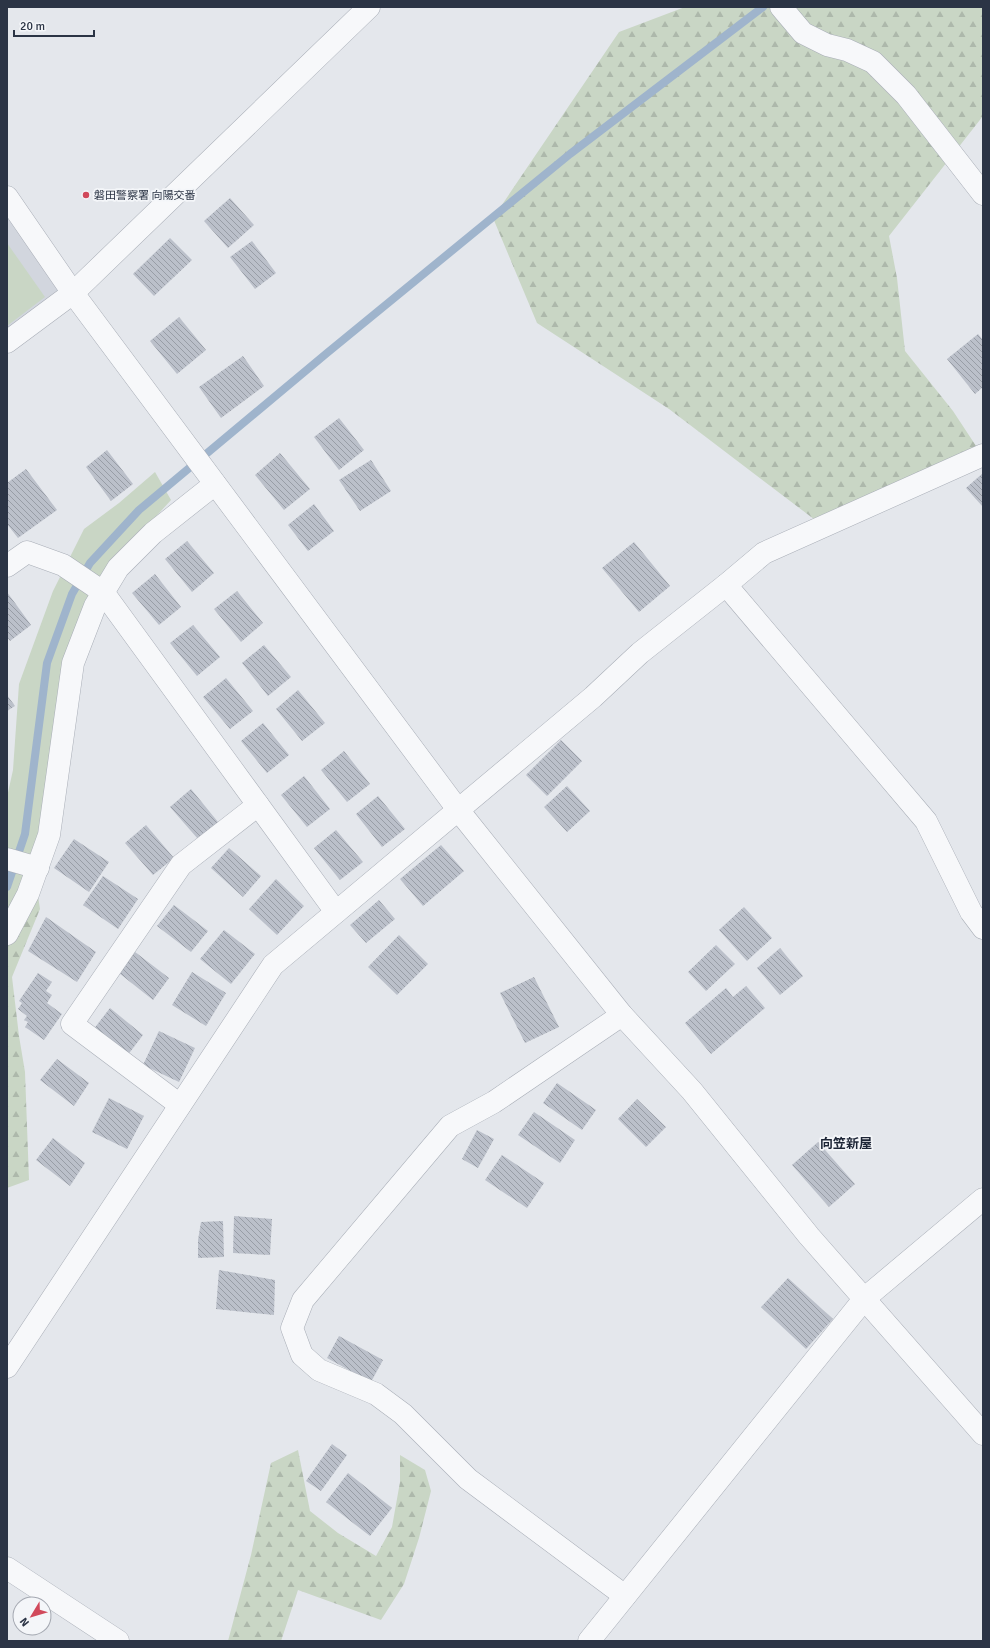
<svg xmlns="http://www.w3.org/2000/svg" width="990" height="1648" font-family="Signika,'Noto Sans JP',sans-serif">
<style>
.built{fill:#d2d6de}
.green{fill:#c9d6c5}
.forest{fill:url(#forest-firs)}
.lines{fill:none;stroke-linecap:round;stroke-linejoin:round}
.stream{stroke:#9fb4cc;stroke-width:8}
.building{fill:url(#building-back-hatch)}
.minor-casing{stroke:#a9aeb7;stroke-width:23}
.minor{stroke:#f7f8fa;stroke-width:22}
.poi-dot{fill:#d1495b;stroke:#f4f6f9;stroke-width:1.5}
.labels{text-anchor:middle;stroke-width:3.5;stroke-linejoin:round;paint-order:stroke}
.poi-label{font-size:11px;fill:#2b3445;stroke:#f4f6f9;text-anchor:start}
.quarter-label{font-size:13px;font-weight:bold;fill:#1d2536;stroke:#f4f6f9}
</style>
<defs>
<pattern id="forest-firs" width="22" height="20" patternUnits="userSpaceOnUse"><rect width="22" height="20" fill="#c9d6c5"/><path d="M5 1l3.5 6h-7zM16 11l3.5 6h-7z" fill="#adb8ab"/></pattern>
<pattern id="building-back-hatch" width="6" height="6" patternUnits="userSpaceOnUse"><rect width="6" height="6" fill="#bbc0ca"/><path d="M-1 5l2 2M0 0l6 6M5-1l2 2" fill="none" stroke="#989da6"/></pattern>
</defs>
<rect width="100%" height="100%" fill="#e4e7ec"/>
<!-- built -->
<path class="built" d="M7,187L73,293L7,342Z"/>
<!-- green -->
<g class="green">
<path d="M7,243L45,297L7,326Z"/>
<path d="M155,472L171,500L107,570L78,650L51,827L7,930V797L13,770L19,684L53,591L84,529L119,503Z"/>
</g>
<!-- forest -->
<g class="forest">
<path d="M685,7H983V116L889,236L897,278L905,351L953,411L982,455L823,526L669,409L537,323L493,218L619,32Z"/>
<path d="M35,876L40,909L12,977L19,1036L25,1072L29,1180L7,1188V928Z"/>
<path d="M298,1450L310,1511L338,1533L376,1556L392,1527L400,1482V1455L425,1470L431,1491L419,1538L404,1584L381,1620L298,1590L281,1641H228L251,1555L271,1463Z"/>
</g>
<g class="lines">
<!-- stream -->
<path class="stream" d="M7,887L25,834L47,663L72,594L90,563L139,510L327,353L570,154L763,7"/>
</g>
<!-- building -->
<g class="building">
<path d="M230,198L254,225L228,248L204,221Z"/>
<path d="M170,238L192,260L154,296L133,274Z"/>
<path d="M252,241L276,273L255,289L230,257Z"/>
<path d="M179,317L206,350L177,374L150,341Z"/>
<path d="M978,334L983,340V387L975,394L947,359Z"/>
<path d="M243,356L264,386L221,418L199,387Z"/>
<path d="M339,418L364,450L339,470L314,437Z"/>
<path d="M107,450L133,484L111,501L86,467Z"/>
<path d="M280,453L310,489L284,510L255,475Z"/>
<path d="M371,460L391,491L360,511L339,480Z"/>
<path d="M26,469L57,510L18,538L7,524V483Z"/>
<path d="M983,473V507L966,488Z"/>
<path d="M314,504L334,531L308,551L288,525Z"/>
<path d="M187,541L214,573L192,592L165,559Z"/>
<path d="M634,542L670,586L639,612L602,568Z"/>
<path d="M155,574L181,607L159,625L132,593Z"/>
<path d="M237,591L263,623L241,642L214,609Z"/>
<path d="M7,592L31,625L10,641L7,637Z"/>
<path d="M193,625L220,657L197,676L170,643Z"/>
<path d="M264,645L291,677L268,696L242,663Z"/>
<path d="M226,678L253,711L230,729L203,697Z"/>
<path d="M298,690L325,723L302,741L276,709Z"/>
<path d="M7,695L15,706L7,711Z"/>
<path d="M263,723L289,755L267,773L241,741Z"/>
<path d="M561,740L582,761L547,796L526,775Z"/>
<path d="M344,751L370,784L347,802L321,770Z"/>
<path d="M304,776L330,809L307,827L281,795Z"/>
<path d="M567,786L590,811L567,832L544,807Z"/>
<path d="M191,789L218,822L198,839L170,807Z"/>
<path d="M378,796L405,829L382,847L356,814Z"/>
<path d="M146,825L174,858L153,875L125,843Z"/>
<path d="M336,830L363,862L340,880L314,848Z"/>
<path d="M74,839L109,862L89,892L54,868Z"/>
<path d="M441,845L464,871L423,906L400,879Z"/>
<path d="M229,848L261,876L243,897L211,868Z"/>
<path d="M103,876L138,899L118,929L83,905Z"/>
<path d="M276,879L304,906L277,935L249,909Z"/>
<path d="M379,900L395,919L366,943L350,925Z"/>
<path d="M174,905L208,931L191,952L157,926Z"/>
<path d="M744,907L772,938L747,961L719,930Z"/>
<path d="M46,917L96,952L77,982L28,951Z"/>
<path d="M224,930L255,954L231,984L200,959Z"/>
<path d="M399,935L428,964L397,995L368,967Z"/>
<path d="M716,945L735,964L706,991L688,972Z"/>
<path d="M780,948L803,976L780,995L757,968Z"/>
<path d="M135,952L169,978L153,1000L119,973Z"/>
<path d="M192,972L226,993L206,1026L172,1005Z"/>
<path d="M38,973L52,982L46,991L52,995L47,1003L62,1014L44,1040L25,1027L28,1022L24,1020L27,1016L18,1009L22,1003L19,1001Z"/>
<path d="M534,977L559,1027L525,1043L500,993Z"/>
<path d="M746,986L765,1008L711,1054L685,1023L726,988L733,997Z"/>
<path d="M110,1008L143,1035L127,1056L93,1030Z"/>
<path d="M159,1031L195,1048L179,1082L143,1065Z"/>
<path d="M57,1059L89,1083L74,1106L40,1080Z"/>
<path d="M557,1083L596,1110L582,1130L543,1103Z"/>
<path d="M109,1098L144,1116L127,1149L92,1132Z"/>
<path d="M637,1099L666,1127L646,1147L618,1119Z"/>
<path d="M534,1112L575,1140L560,1163L518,1135Z"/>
<path d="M477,1130L494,1139L478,1168L462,1159Z"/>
<path d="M53,1138L85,1163L70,1186L36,1160Z"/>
<path d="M818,1142L855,1184L829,1207L792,1165Z"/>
<path d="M502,1155L544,1183L527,1208L485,1180Z"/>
<path d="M234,1216L272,1219L270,1255L233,1253Z"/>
<path d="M223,1221L224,1257L198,1258V1240L201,1222Z"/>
<path d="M219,1270L275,1280L274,1315L216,1309Z"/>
<path d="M788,1278L833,1319L806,1349L761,1307Z"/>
<path d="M339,1336L383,1360L371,1382L327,1358Z"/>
<path d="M332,1444L347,1455L321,1491L306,1481Z"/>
<path d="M348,1473L392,1508L370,1536L326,1502Z"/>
</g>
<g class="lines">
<defs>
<g id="minor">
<path d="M781,7L803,33L827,45L847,50L873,62L906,95L983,194"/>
<path d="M7,197L73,293L459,811L622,1015L692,1091L809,1236L983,1434"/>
<path d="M7,342L73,293L369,7"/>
<path d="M7,566L27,552L63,565L103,592L336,912"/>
<path d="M726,585L926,821L971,912L983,928"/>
<path d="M7,859L38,868"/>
<path d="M7,934L28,894L49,835L73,663L95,606L118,568L153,533L215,484"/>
<path d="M622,1015L494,1102L450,1126L303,1300L292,1328L302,1355L319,1370L376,1394L403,1414L468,1479L625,1596"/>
<path d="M180,1105L72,1024L181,865L258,805"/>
<path d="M7,1367L273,965L593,697L640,653L726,585L764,553L983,455"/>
<path d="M7,1568L118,1641"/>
<path d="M589,1641L865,1298L983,1199"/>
</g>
</defs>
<!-- minor casing -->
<use href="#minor" class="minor-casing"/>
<!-- minor -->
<use href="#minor" class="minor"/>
</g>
<!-- markers -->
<circle class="poi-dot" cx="86" cy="195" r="4"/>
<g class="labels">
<!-- poi labels -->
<g class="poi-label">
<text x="94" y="199">磐田警察署 向陽交番</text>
</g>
<!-- quarter labels -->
<g class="quarter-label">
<text x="846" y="1148">向笠新屋</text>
</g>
</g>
<!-- border -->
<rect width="990" height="1648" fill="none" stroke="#2b3445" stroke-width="16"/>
<!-- north arrow -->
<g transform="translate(32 1616) rotate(232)"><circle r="19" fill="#f4f6f9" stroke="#a4a8b1"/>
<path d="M0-3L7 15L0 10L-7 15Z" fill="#d1495b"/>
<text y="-6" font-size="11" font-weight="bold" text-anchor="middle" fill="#2b3445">N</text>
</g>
<!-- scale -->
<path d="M14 30v6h80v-6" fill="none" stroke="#2b3445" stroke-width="2"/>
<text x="20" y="30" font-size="12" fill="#2b3445" stroke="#f4f6f9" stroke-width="3" paint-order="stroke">20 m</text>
</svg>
